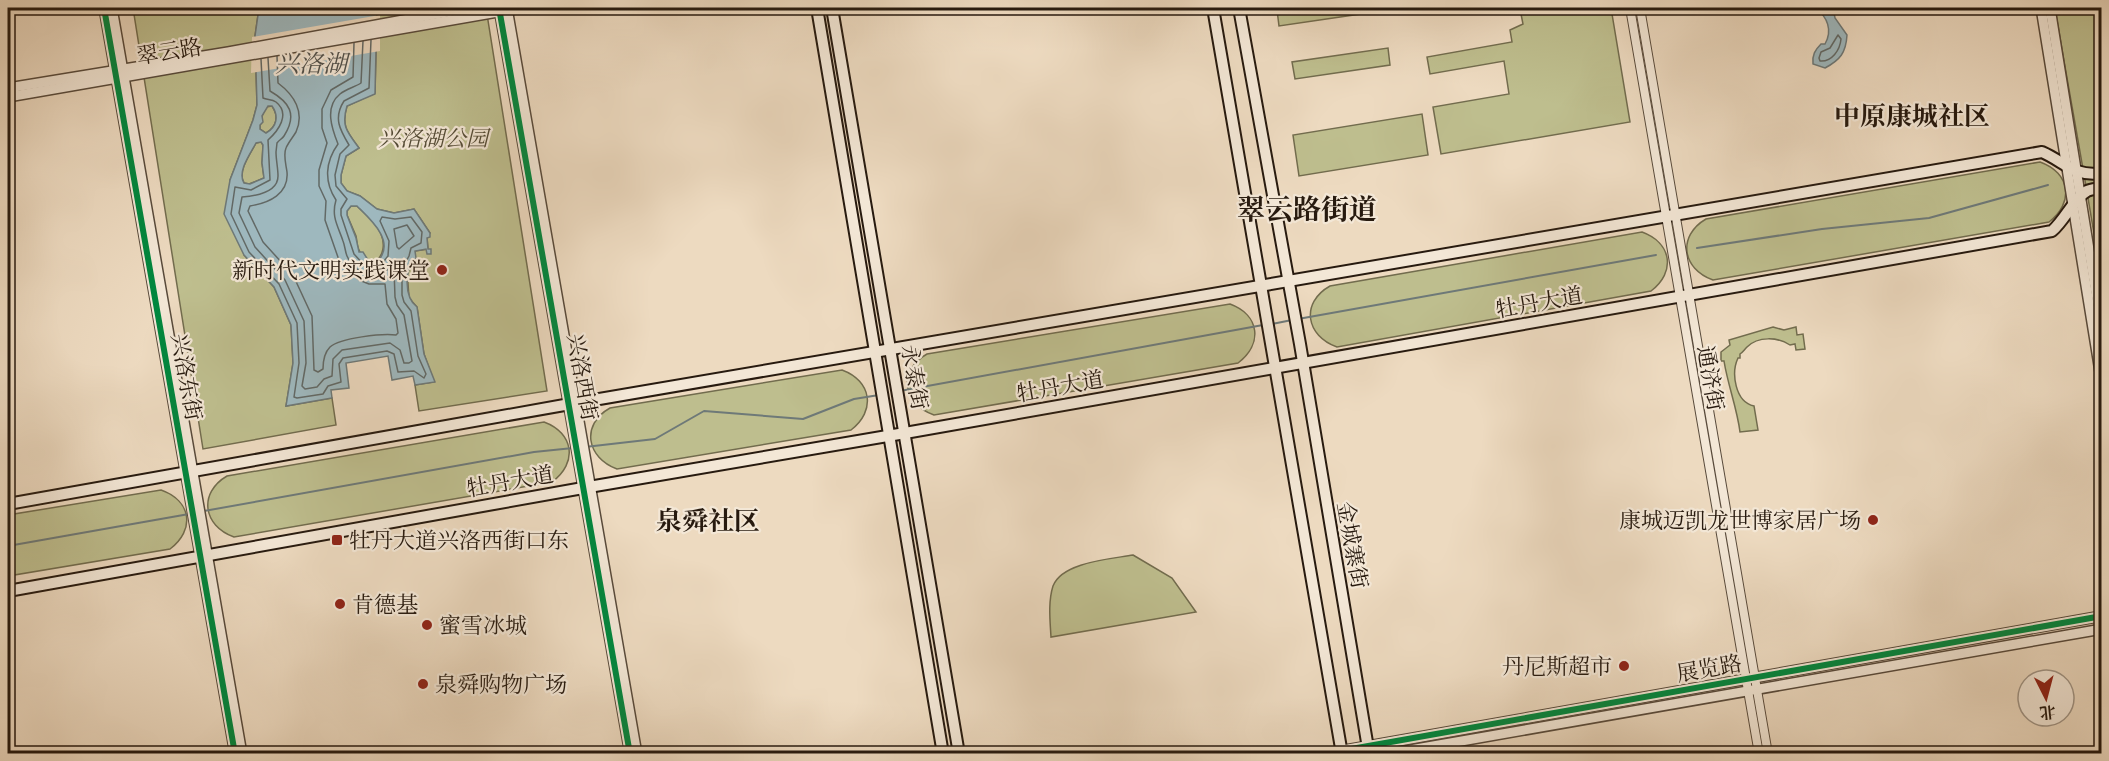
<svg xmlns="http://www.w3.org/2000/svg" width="2109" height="761" font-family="'EB Garamond','Noto Serif SC',serif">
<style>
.green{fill:#bebe8e;stroke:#726c4e;stroke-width:1.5}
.water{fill:#9eb8be;stroke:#6e7978;stroke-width:1.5;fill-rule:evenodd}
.pier{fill:#eddac0}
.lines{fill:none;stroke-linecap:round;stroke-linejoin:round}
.shore{stroke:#626966;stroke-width:1.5}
.stream{stroke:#6e7978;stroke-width:2}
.canal{stroke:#9eb8be;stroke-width:9}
.minor-casing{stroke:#584a3b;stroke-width:10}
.tertiary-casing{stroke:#584a3b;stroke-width:12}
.secondary-casing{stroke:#271a0f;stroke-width:14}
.minor{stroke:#f3e7d6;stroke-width:8}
.tertiary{stroke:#f3e7d6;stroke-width:9}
.secondary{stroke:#f3e7d6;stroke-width:10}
.cycleway-casing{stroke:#f3e7d6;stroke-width:10}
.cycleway{stroke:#00873e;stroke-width:6}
.poi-dot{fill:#8f2418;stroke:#f3e7d6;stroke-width:2}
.labels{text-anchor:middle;stroke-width:4.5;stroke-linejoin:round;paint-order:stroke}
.street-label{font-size:22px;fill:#271a0f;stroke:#f3e7d6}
.park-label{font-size:22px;font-style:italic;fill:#544b35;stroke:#f3e7d6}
.poi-label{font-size:22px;fill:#271a0f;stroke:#f3e7d6;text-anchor:start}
.water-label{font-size:24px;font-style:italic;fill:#51514c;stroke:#f3e7d6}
.quarter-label{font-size:26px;font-weight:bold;fill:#271a0f;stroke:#f3e7d6}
.district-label{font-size:28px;font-weight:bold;fill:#271a0f;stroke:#f3e7d6}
</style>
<rect width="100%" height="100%" fill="#eddac0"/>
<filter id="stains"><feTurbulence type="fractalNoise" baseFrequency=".00333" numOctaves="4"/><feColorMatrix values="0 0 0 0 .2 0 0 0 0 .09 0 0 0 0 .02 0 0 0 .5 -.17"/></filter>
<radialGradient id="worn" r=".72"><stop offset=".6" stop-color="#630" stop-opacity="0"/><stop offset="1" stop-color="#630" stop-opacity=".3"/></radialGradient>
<!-- green -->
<g class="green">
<path d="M133,8H259L255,36L257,105L253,120L230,180L244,255L274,287L291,325L293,363L286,406L332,398L336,425L203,449Z"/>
<path d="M377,8H486L547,391L419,411L415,385L434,382L424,354L417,307L409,298L407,269L415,251L428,249L427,237L430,233L414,209L394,213L377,209L360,196L347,191L341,183V175L346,156L359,148C347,132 341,126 347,106L375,93Z"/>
<path d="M1290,8H1374V12L1279,26L1277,10Z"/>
<path d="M1556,8H1611L1630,122L1441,154L1433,107L1509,94L1504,61L1430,74L1427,57L1512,42L1510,30L1523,24L1521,14Z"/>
<path d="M2055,8H2101V277C2087,187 2070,98 2055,8Z"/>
<path d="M1388,48L1390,65L1295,79L1292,62Z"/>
<path d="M272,106C279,116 277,127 266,133L260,129V125L262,122V116L266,107Z"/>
<path d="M1422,114L1428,155L1299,176L1293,135Z"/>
<path d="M261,142L263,145L262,163L264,178L249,184L244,183C237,172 250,154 256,143Z"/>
<path d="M2040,162C2071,173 2074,203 2049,222L1713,280C1682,269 1677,236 1706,219Z"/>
<path d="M351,206H357C366,215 376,222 381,234C390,256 370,274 359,250C357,246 357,241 356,236C353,229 350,222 347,215V211Z"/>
<path d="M1642,232C1672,243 1676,272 1651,291L1337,347C1306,336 1300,303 1330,286Z"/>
<path d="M1230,304C1260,315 1263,344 1238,363L934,415C903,404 897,371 927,354Z"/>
<path d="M1773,327L1784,330L1796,327L1797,335L1803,334L1805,349L1796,350L1795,344L1790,345C1778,337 1758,336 1747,347C1744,350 1743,352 1740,354V358H1738C1731,373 1735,402 1754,406L1758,430L1740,432C1737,408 1728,386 1724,361H1721V352L1730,345L1729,340Z"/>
<path d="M842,370C872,381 876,411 851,430L617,469C587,458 580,425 610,408Z"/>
<path d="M544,422C574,433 578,463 552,482L234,537C203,526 198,493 227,476Z"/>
<path d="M161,490C192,501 195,530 170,549L8,576V515Z"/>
<path d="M1133,555L1172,578L1196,612L1051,637C1050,620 1048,602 1053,586C1062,562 1111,559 1133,555Z"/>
</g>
<!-- water -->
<g class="water">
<path d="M259,8H377L375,94L347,106C341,126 347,132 359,148L346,156L341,175V183L347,191L360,196L377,209L394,213L414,209L430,233V237L427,238L428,249H431V254H427L426,249L415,251L416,258C404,269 404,297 417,307L424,354L435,382L415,385L413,376L392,380L388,356L346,363L349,388L331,390L332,398L286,406L293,363L291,325L274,287L244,255L224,214L230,180L253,120L257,105L255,36ZM268,106H272C279,116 277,127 266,133L260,129V125L263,122L262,116ZM261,142L263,145L262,163L264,178L250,184L244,183C237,172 250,154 256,143ZM351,206H357C370,219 396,241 378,261L368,260L363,252H359L356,238L347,215V211Z"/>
<path d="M1816,8H1833L1835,18L1847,35C1846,53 1840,60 1825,68L1813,64C1812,55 1815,50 1821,44H1825C1833,30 1827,17 1816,8Z"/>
</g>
<!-- pier -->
<path class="pier" d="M380,15V51L251,73L252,37Z"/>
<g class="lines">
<!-- shore -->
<g class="shore">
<path d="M1838,35L1841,39C1840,50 1832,62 1820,61L1819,58L1821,52L1830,48Z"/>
<path d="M277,56L278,83C294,95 305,112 296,132C293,137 288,143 286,148C283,155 286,164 287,172C289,194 269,203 250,206L248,211L263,242L293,275L312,316L314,370L318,372L323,369C323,361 324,353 330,347C340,338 383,333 396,335L398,333L396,319L387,304L385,284H369L359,280L340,263L325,220L326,201L319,186V170L327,143L322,128V109L331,90L353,77L354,43"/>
<path d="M268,58L270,91C289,102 298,114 284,136C282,139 279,140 277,143C277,143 276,152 276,152C276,160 278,168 278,176C278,193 255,196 242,197L239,213L255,247L285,280L304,321L306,363L302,386L305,389L317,387L324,379L332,376L333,359L342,350L390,343L400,350L404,363H409L412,361L404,315L397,305L395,297L394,269L390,268C376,280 354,274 347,256C345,251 345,246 343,241C338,226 331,217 336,200C324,182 325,162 338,144C332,129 324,107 340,94C346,89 355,87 361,83L363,41"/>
<path d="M261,59L263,98C267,100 272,99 276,102C291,114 278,131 268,140L270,180L251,190L235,187L231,214L249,252L279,284L297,323L299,363L294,397L297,398L323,394L328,386L341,382L339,364L343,358L387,351L394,354L398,372L414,371L424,378L426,374L418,356L411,311L404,302L402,295V269L409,256L411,248L421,243L422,232L411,217L395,219L382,217L380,221L389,241L388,256L381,265L372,268L364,265L354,254L341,215V209L347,199L336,186L335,175L340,154L349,145C340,130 333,118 344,101L369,88L371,40"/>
<path d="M407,225L414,236L399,249L397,247L394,229Z"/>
</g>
<!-- stream -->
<g class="stream">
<path d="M1697,248L1822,229L1929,218L2048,185"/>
<path d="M1298,319L1656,255"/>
<path d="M1272,324L1292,320"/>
<path d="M900,391L1263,325"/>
<path d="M585,447L655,439L704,411L803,419L854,399L879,395"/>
<path d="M204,511L534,452L573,448"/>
<path d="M8,546L189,514"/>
</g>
<!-- canal -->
<path class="canal" d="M2100,8L2102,14"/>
<defs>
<g id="minor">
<path d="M1630,8L1759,754"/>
<path d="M1640,8L1768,754"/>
</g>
<g id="tertiary">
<path d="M104,8L235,754"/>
<path d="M112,8L242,754"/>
<path d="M499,8L630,754"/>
<path d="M507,8L637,754"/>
<path d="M2041,8L2102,384"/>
<path d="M2050,8L2102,330"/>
<path d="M8,88L228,52L469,8"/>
<path d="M8,97L521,8"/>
<path d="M1323,754L2102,616"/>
<path d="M1387,754L2102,629"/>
</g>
<g id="secondary">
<path d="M817,8L943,754"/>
<path d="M832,8L959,754"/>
<path d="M1213,8L1342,754"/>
<path d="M1239,8L1300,344L1369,754"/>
<path d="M8,504L570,404L2042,152C2065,162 2073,177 2102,173"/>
<path d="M8,591L583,488L905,433L2052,231C2065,220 2074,198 2087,191C2091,189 2097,189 2102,188"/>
</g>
</defs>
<!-- minor casing -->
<use href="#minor" class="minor-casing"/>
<!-- tertiary casing -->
<use href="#tertiary" class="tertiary-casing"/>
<!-- secondary casing -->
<use href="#secondary" class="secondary-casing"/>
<!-- minor -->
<use href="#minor" class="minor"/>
<!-- tertiary -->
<use href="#tertiary" class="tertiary"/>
<!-- secondary -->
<use href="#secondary" class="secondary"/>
<defs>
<g id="cycleway">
<path d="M104,8L235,754"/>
<path d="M499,8L630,754"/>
<path d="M1323,754L2102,616"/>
</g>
</defs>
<!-- cycleway casing -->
<use href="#cycleway" class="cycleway-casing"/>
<!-- cycleway -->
<use href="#cycleway" class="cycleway"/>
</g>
<!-- markers -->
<g class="poi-dot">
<circle cx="442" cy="270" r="6"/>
<circle cx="1873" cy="520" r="6"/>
<rect x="331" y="534" width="12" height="12" rx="3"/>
<circle cx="340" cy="604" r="6"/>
<circle cx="427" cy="625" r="6"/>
<circle cx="1624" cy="666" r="6"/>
<circle cx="423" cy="684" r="6"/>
</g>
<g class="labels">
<!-- street labels -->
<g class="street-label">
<text transform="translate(169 51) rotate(-9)" y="8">翠云路</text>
<text transform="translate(1539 302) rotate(-10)" y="8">牡丹大道</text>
<text transform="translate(187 377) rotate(80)" y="8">兴洛东街</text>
<text transform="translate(583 377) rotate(80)" y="8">兴洛西街</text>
<text transform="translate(915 377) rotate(80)" y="8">永泰街</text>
<text transform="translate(1711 378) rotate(80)" y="8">通济街</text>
<text transform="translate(1060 386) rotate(-10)" y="8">牡丹大道</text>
<text transform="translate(510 481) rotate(-10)" y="8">牡丹大道</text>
<text transform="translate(1353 545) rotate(80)" y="8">金城寨街</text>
<text transform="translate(1709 668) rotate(-10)" y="8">展览路</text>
</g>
<!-- park labels -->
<g class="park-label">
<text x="433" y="146">兴洛湖公园</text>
</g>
<!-- poi labels -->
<g class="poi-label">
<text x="430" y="278" text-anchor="end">新时代文明实践课堂</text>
<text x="1861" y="528" text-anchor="end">康城迈凯龙世博家居广场</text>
<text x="349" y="548">牡丹大道兴洛西街口东</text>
<text x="352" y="612">肯德基</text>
<text x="439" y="633">蜜雪冰城</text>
<text x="1612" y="674" text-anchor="end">丹尼斯超市</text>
<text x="435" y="692">泉舜购物广场</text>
</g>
<!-- water labels -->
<g class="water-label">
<text x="311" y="72">兴洛湖</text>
</g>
<!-- quarter labels -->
<g class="quarter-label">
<text x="1912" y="125">中原康城社区</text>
<text x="708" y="530">泉舜社区</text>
</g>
<!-- district labels -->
<g class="district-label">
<text x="1307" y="219">翠云路街道</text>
</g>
</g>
<!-- margin -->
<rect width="2109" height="761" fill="none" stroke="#eddac0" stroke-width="30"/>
<rect x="9" y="9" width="2091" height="743" fill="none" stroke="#271a0f" stroke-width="3"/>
<rect x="15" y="15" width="2079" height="731" fill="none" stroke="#271a0f" stroke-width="1.5"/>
<!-- north arrow -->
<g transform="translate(2046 698) rotate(174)"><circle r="28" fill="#f3e7d6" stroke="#a19586" stroke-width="1.5"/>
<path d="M0-4.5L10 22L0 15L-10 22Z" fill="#8f2418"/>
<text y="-9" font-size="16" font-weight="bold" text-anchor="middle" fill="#271a0f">北</text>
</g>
<rect width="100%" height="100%" filter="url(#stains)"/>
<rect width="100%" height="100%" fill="url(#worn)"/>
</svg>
